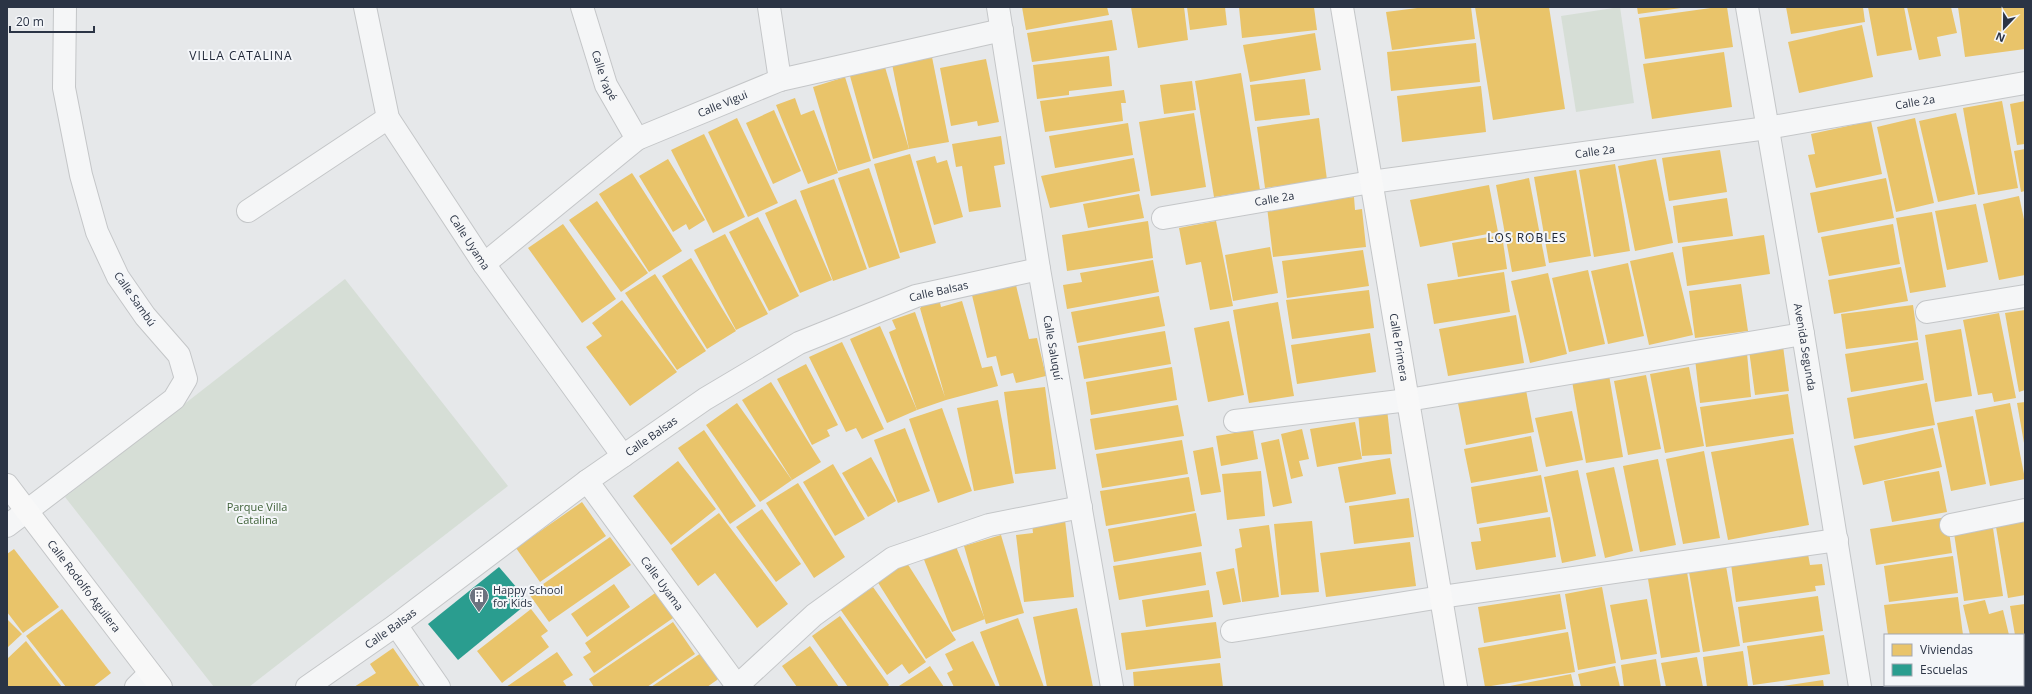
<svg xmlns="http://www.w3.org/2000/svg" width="2032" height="694" font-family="'Open Sans',sans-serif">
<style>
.green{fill:#d6ded6}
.homes{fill:#e9c46a}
.schools{fill:#2a9d8f}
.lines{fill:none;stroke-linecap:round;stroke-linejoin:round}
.street-casing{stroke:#c4c6c8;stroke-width:24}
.secondary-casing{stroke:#c4c6c8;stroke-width:24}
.street{stroke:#f5f6f7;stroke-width:22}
.secondary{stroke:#f8f8f8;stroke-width:22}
.labels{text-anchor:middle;stroke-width:4;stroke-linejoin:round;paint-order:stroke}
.street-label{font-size:11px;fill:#2b3445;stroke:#f4f6f9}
.park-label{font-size:11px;fill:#3f6138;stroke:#f4f6f9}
.poi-label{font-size:11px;fill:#2b3445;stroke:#f4f6f9;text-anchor:start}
.neighbourhood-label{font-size:12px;letter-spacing:1px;fill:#1d2536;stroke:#f4f6f9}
</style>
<rect width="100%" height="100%" fill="#e6e8ea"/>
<!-- green -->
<g class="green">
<path d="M1620,7L1634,103L1576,112L1561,16Z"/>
<path d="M345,279L508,486L249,687H214L65,497Z"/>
</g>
<!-- homes -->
<g class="homes">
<path d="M1022,7H1107L1109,15L1026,30Z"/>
<path d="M1131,7H1184L1188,40L1138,48Z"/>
<path d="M1187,7H1225L1227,25L1190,30Z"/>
<path d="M1239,7H1314L1317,30L1242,38Z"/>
<path d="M1425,7H1471L1475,39L1392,50L1386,12Z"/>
<path d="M1475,7H1549L1565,109L1493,120Z"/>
<path d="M1637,7H1681V8L1638,14Z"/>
<path d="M1718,7H1727L1733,47L1645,59L1639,18Z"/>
<path d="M1786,7H1863L1865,22L1791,34Z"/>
<path d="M1868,7H1904L1912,50L1877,56Z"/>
<path d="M1907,7H1951L1957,33L1937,37L1941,56L1919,60Z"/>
<path d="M1958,7H2025V49L1965,57Z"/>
<path d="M1112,20L1117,50L1032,62L1027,33Z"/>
<path d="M1862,25L1873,77L1799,93L1788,42Z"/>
<path d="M1315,33L1321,70L1250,82L1243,45Z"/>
<path d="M1476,43L1480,82L1391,91L1387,52Z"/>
<path d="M1724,52L1732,107L1652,119L1643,64Z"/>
<path d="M1109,56L1112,86L1069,91V95L1037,99L1033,65Z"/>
<path d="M932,57L949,142L909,149L892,64Z"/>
<path d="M986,59L999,122L978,126L977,121L951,126L940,68Z"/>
<path d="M885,67L909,149L873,159L850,76Z"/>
<path d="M1241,73L1260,190L1214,197L1195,81Z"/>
<path d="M845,77L871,161L838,171L813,87Z"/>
<path d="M1305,79L1310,115L1255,121L1250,85Z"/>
<path d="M1192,81L1196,110L1164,114L1160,85Z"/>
<path d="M1481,86L1486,132L1402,142L1397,96Z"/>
<path d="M1124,90L1126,103H1121L1123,121L1045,132L1040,101Z"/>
<path d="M795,98L801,115L814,110L838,173L808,184L776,105Z"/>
<path d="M2002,101L2018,188L1978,195L1963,108Z"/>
<path d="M2025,101V144L2017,145L2010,104Z"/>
<path d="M774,110L801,171L773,184L746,123Z"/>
<path d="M1194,113L1206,187L1151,196L1139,122Z"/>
<path d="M1956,113L1975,194L1938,202L1919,121Z"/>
<path d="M737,118L778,203L748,217L708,132Z"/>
<path d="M1319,118L1327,180L1265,188L1257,127Z"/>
<path d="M1915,118L1934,203L1896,212L1877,127Z"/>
<path d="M1871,121L1882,174L1816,188L1808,155L1815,154L1811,134Z"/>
<path d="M1128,123L1133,155L1055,168L1049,136Z"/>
<path d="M704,134L745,217L713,233L671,150Z"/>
<path d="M1001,136L1005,164L994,166L1001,207L969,212L962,166L956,167L952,144Z"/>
<path d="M2025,149V191L2021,192L2014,151Z"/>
<path d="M1720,150L1727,192L1669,201L1662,158Z"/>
<path d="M910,154L936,243L900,253L874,164Z"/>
<path d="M935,156L937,163L947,160L963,217L934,225L916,161Z"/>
<path d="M1134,158L1140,191L1050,208L1041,176Z"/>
<path d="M668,159L705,220L689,230L686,224L673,232L639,176Z"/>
<path d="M1656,159L1673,243L1635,251L1618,166Z"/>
<path d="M1615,164L1630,251L1594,257L1579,170Z"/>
<path d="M869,168L900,258L869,268L838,178Z"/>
<path d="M1576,170L1591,256L1549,263L1534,177Z"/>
<path d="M632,173L682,251L649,272L599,194Z"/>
<path d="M1529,178L1546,266L1512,272L1496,185Z"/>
<path d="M1886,178L1894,218L1818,233L1810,193Z"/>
<path d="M834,179L867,269L833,281L800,191Z"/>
<path d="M1489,185L1498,232L1420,247L1410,200Z"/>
<path d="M1139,194L1144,218L1088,228L1083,204Z"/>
<path d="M2019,196L2025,224V275L1999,280L1983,204Z"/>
<path d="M1354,197L1355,210L1362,209L1366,247L1273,257L1267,207Z"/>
<path d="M1727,198L1733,236L1678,243L1673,206Z"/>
<path d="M796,199L832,280L800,293L765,213Z"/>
<path d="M597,201L648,273L621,292L569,220Z"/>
<path d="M1976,204L1988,262L1947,270L1935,211Z"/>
<path d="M1932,212L1946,287L1910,293L1896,218Z"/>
<path d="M758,217L799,296L769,311L729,232Z"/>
<path d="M1148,221L1153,258L1067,271L1062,235Z"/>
<path d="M1216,221L1233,306L1210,310L1201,262L1186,265L1179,228Z"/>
<path d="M563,224L616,299L582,323L528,248Z"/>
<path d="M1893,224L1900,264L1829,276L1821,237Z"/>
<path d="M725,234L768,314L736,330L694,250Z"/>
<path d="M1502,235L1507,269L1458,277L1452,243Z"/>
<path d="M1764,235L1770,274L1687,286L1682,247Z"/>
<path d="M1270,247L1278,293L1233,301L1225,255Z"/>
<path d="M1363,250L1369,286L1287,298L1282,261Z"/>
<path d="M1673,252L1693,335L1649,345L1630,261Z"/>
<path d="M691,258L736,331L707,349L662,276Z"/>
<path d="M1153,260L1159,292L1067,309L1063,285L1082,282L1080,273Z"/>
<path d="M1628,263L1644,336L1608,344L1591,271Z"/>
<path d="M1901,267L1908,301L1834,314L1828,280Z"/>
<path d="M1588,270L1605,344L1569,352L1552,278Z"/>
<path d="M1504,272L1510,312L1434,324L1427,284Z"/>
<path d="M1548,273L1567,354L1530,363L1511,281Z"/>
<path d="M655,274L706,351L677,370L625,293Z"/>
<path d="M1015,281L1029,339L1037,338L1046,376L1016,383L1013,373L1001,376L996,356L987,358L971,291Z"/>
<path d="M1741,284L1748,331L1695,338L1689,291Z"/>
<path d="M1369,290L1374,328L1292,339L1286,300Z"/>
<path d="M1159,296L1165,326L1077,343L1071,312Z"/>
<path d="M939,298L941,307L962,301L982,368L992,366L998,386L946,400L917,410L889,332L896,329L892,320L915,312L945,397L920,308H921L920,303Z"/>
<path d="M622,300L677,372L630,406L586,347L602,336L592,323Z"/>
<path d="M1278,302L1294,396L1249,403L1233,310Z"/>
<path d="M1913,305L1918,340L1846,349L1841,314Z"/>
<path d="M2025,310V390L2019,392L2005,313Z"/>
<path d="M1999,313L2016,398L1994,402L1992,393L1978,395L1963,320Z"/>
<path d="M1516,315L1524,363L1448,376L1439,329Z"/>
<path d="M1229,321L1244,395L1208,402L1194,328Z"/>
<path d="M880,326L917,410L887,423L850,339Z"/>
<path d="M1961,329L1972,396L1935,402L1925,335Z"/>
<path d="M1165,331L1171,364L1084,379L1078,346Z"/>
<path d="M1370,333L1376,372L1297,384L1291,345Z"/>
<path d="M842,342L884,429L862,439L856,428L846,432L809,357Z"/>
<path d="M1918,342L1924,380L1851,392L1845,354Z"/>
<path d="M1783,346L1789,391L1755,395L1749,350Z"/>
<path d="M1747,353L1751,397L1700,403L1695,359Z"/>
<path d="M806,364L838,425L827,430L830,436L812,445L777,379Z"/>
<path d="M1172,367L1177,400L1091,415L1086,382Z"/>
<path d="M1689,367L1704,446L1665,453L1650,374Z"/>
<path d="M1609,375L1623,457L1586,463L1572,381Z"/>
<path d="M1646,375L1661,449L1628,455L1614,381Z"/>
<path d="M771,382L821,462L792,480L742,400Z"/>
<path d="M1927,383L1935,425L1854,439L1847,398Z"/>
<path d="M1525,385L1534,432L1466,445L1457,398Z"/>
<path d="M1045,387L1056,469L1015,474L1004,392Z"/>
<path d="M1788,394L1794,434L1706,447L1700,407Z"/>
<path d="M998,400L1014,483L974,491L957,408Z"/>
<path d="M2025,402V443H2024L2017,403Z"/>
<path d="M737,403L792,480L760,502L706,425Z"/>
<path d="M2010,403L2025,479L1990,486L1975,410Z"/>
<path d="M1178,405L1184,436L1095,450L1090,419Z"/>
<path d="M942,408L972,491L938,503L909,419Z"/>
<path d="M1387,409L1392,454L1362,456L1358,412Z"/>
<path d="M1572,411L1583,460L1546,467L1535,418Z"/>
<path d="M1973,416L1986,484L1951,491L1937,423Z"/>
<path d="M1355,422L1362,459L1317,467L1310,429Z"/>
<path d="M905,428L930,491L898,503L874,440Z"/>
<path d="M1933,428L1942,467L1863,485L1854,446Z"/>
<path d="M1302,429L1309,459L1299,461L1303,476L1291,479L1281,434Z"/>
<path d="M704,430L756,506L730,524L678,448Z"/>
<path d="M1253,430L1258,459L1221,466L1216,436Z"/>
<path d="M1531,436L1538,471L1471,483L1464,449Z"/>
<path d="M1793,438L1809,525L1728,540L1711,452Z"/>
<path d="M1279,439L1292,503L1273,507L1261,443Z"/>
<path d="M1182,440L1188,474L1102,488L1096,454Z"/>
<path d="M1213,447L1221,492L1201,495L1193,451Z"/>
<path d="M1704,451L1720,538L1683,544L1666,459Z"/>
<path d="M871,457L896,501L868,517L842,473Z"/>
<path d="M1390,458L1396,494L1345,503L1338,467Z"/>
<path d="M1658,459L1676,545L1640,552L1623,466Z"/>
<path d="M678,461L716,509L671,545L633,496Z"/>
<path d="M833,464L865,519L835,536L803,482Z"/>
<path d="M1614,467L1633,551L1605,558L1586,473Z"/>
<path d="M1578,470L1596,556L1562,563L1544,477Z"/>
<path d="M1261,471L1265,516L1227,520L1222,474Z"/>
<path d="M1939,471L1947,512L1892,522L1884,481Z"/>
<path d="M1541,475L1548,512L1477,524L1471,487Z"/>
<path d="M1189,477L1195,511L1106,526L1100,491Z"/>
<path d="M798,483L845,557L814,578L766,503Z"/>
<path d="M1409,498L1414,537L1354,544L1349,506Z"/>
<path d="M582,502L606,536L540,582L516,548Z"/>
<path d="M762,509L801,564L776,582L736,527Z"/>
<path d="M719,513L788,604L757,628L715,573L698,586L671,549Z"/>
<path d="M1196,513L1202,546L1114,562L1108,529Z"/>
<path d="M2025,516V595L2008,598L1995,521Z"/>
<path d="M1550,517L1556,557L1476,570L1471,542L1481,541L1479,528Z"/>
<path d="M1947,517L1952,553L1876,565L1870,529Z"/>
<path d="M1065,520L1074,597L1024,602L1016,535L1033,533L1032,524Z"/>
<path d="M1312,521L1319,592L1281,595L1274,524Z"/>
<path d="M1269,525L1279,597L1242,602L1235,549L1242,547L1239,529Z"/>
<path d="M1993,528L2003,596L1964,601L1954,533Z"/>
<path d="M1001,535L1024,613L986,624L964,546Z"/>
<path d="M610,537L631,565L549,622L529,594Z"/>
<path d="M1410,542L1416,586L1326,597L1320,553Z"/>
<path d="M955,544L985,619L952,632L923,557Z"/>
<path d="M14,549L59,607L23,633L7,612V554Z"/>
<path d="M1201,552L1206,585L1119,600L1113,566Z"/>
<path d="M1808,554L1810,565L1822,564L1825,585L1815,586L1816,591L1736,602L1731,564Z"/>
<path d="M1953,556L1958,593L1889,602L1884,566Z"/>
<path d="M907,563L956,640L926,659L877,581Z"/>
<path d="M1726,566L1740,646L1703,652L1689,572Z"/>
<path d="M1234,568L1241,602L1223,605L1216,572Z"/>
<path d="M1687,572L1700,652L1661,658L1648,579Z"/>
<path d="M614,584L630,607L587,637L571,614Z"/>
<path d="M873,587L926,662L909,674L902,664L887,675L840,609Z"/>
<path d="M1602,587L1616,663L1578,670L1565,594Z"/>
<path d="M1209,590L1213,617L1146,627L1142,600Z"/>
<path d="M658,591L676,616L594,673L583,657L591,652L585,643Z"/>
<path d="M1560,594L1566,629L1484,643L1478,607Z"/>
<path d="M1818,596L1823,631L1743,643L1738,607Z"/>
<path d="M1958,597L1963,635H1888L1884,605Z"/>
<path d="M1647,599L1657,654L1621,660L1610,605Z"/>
<path d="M1985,600L1989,614L2003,610L2009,635H1970L1963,605Z"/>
<path d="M2025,604V687H2023V635H2015L2010,606Z"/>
<path d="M1077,608L1093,687H1047L1033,617Z"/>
<path d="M62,609L111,673L93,687H66L26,636Z"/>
<path d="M531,609L548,631L541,636L549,647L502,683L477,651Z"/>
<path d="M840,616L889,685L887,687H848L812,636Z"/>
<path d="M1018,618L1044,687H1000L980,632Z"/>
<path d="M7,619L22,634L7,648Z"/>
<path d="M673,622L695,654L647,687H594L589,679Z"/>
<path d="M1216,622L1221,658L1126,670L1121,633Z"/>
<path d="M1568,632L1575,672L1485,687L1478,648Z"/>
<path d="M1824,635L1830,674L1753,685L1747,646Z"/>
<path d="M26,641L62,687H7V659Z"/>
<path d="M973,641L996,687H954L947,673L953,670L945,654Z"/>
<path d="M810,646L839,687H797L782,666Z"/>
<path d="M393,648L420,687H354L376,673L370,664Z"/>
<path d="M1743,651L1748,687H1707L1703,657Z"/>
<path d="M557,652L573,675L563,681L567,687H506Z"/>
<path d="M701,653L719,678L717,680L707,687H651Z"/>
<path d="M1697,657L1703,687H1666L1661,663Z"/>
<path d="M1656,659L1661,687H1624L1621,665Z"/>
<path d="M1220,663L1223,687H1134L1133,672Z"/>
<path d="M930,666L944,687H900L899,686Z"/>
<path d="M1615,666L1620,687H1581L1578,674Z"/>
<path d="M1571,674L1574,687H1510V686Z"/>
<path d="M1823,680L1824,687H1783V686Z"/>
<path d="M1934,685H1985V687H1927Z"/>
<path d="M1988,685H2021V687H1989Z"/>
</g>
<!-- schools -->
<path class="schools" d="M499,567L529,602L458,660L428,624Z"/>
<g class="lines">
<defs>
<g id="street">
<path id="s1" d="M365,7L388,118L484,264L623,456"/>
<path id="s2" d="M582,7L606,85L637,139"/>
<path d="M769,7L780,80"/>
<path id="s3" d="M998,7L1039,269L1112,687"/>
<path id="s4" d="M1747,7L1803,334L1860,687"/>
<path d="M248,211L388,118"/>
<path id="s5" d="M1163,218L1371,182L1767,128L2025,83"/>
<path id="s6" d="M484,264L637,139L780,80L1002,30"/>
<path d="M1927,312L2025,296"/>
<path d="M1235,421L1408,400L1803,334"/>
<path id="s7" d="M587,481L738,687"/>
<path d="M1951,525L2025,510"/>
<path d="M7,526L174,399L186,379L179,355L145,316L118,277L97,232L81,175L64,88L65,7"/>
<path d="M396,625L439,687"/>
<path d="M1232,631L1441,597L1837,540"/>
<path d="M737,686L814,615L893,558L989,525L1081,507"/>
<path d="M136,687L150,673"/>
<path id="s8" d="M307,687L396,625L587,481L705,399L799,343L916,296L1039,269"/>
</g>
<g id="secondary">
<path id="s9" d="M1342,7L1456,687"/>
<path id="s10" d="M7,485L161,687"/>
</g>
</defs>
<!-- street casing -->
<use href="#street" class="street-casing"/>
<!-- secondary casing -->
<use href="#secondary" class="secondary-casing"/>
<!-- street -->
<use href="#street" class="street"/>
<!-- secondary -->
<use href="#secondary" class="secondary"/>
</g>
<!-- icons -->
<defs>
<symbol id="building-pin" viewBox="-11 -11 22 30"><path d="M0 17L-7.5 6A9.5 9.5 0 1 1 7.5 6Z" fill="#6c737f" stroke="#f4f6f9"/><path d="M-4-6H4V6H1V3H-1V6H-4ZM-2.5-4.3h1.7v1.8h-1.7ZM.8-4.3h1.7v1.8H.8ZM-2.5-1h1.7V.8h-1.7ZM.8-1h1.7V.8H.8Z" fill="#fff"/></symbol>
</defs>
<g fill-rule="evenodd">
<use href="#building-pin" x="468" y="585" width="22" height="30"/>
</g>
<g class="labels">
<!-- street labels -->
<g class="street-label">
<text dy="4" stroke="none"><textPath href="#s2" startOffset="72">Calle Yapé</textPath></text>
<text dy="4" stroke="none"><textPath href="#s5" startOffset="761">Calle 2a</textPath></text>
<text dy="4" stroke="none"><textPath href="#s6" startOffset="290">Calle Vigui</textPath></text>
<text dy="4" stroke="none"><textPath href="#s5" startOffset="437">Calle 2a</textPath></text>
<text dy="4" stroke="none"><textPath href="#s5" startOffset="113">Calle 2a</textPath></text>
<text dy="4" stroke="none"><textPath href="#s1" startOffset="262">Calle Uyama</textPath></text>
<text dy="4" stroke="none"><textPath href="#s8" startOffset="750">Calle Balsas</textPath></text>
<text transform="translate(135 299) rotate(55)" y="4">Calle Sambú</text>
<text dy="4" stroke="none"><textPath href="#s3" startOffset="345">Calle Saluquí</textPath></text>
<text dy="4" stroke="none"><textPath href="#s9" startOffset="345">Calle Primera</textPath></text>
<text dy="4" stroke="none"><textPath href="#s4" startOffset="345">Avenida Segunda</textPath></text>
<text dy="4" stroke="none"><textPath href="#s8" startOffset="426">Calle Balsas</textPath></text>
<text dy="4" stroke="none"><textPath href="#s7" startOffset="127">Calle Uyama</textPath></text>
<text dy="4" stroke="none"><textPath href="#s10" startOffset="127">Calle Rodolfo Aguilera</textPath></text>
<text dy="4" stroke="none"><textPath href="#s8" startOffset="102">Calle Balsas</textPath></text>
</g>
<!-- park labels -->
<g class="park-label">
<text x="257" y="511">Parque Villa<tspan x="257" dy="13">Catalina</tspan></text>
</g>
<!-- poi labels -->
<g class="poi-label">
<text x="493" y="594">Happy School<tspan x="493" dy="13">for Kids</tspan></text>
</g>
<!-- neighbourhood labels -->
<g class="neighbourhood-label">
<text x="241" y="60">VILLA CATALINA</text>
<text x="1527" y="242">LOS ROBLES</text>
</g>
</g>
<!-- border -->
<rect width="2032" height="694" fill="none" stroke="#2b3445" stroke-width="16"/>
<!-- legend -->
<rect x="1884" y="634" width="140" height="52" fill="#f4f6f9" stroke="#a4a8b1"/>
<rect x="1892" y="644" width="20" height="12" fill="#e9c46a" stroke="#a4a8b1"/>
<text x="1920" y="654" font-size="12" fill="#2b3445">Viviendas</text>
<rect x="1892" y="664" width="20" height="12" fill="#2a9d8f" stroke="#a4a8b1"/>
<text x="1920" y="674" font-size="12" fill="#2b3445">Escuelas</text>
<!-- north arrow -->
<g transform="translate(2004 28) rotate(202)" stroke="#f4f6f9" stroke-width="3" paint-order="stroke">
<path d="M0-3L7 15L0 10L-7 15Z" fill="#2b3445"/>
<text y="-6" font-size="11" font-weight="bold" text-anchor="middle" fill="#2b3445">N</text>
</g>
<!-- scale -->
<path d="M10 26v6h84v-6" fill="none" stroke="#2b3445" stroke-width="2"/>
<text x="16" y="26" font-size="12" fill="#2b3445" stroke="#f4f6f9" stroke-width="3" paint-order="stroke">20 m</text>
</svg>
